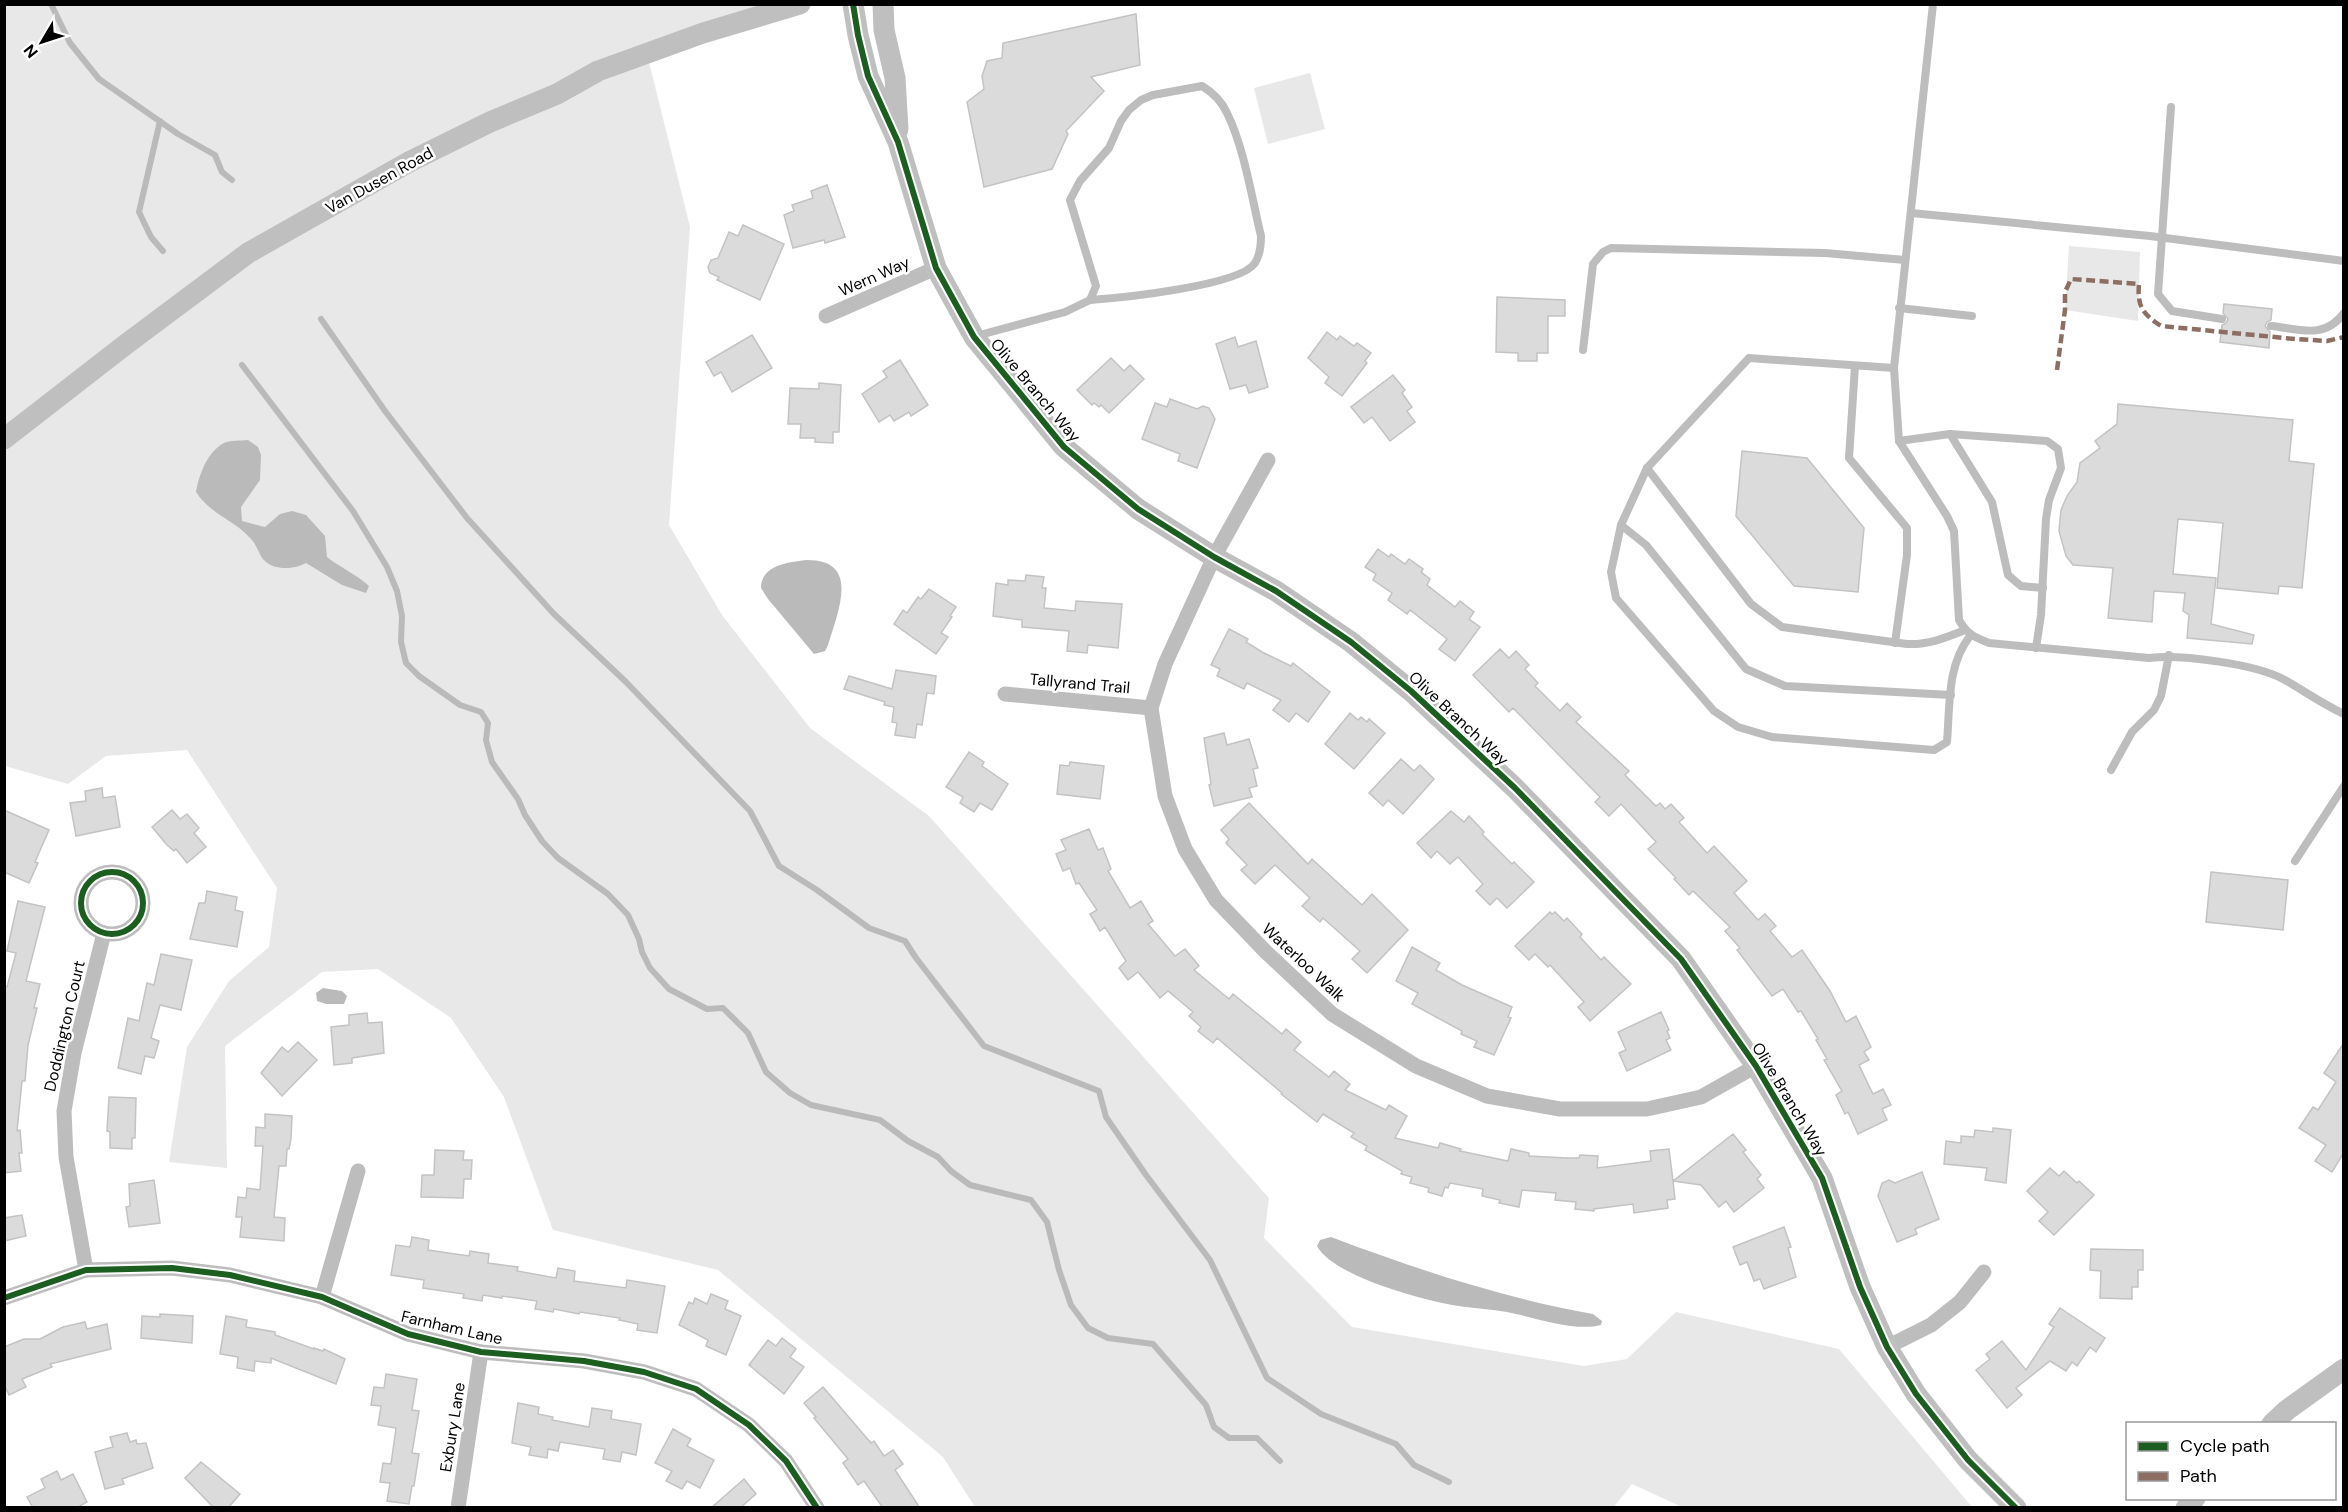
<svg xmlns="http://www.w3.org/2000/svg" width="2348" height="1512" font-family="'DM Sans',sans-serif">
<style>
.green{fill:#e8e8e8}
.water{fill:#bababa}
.lines{fill:none;stroke-linecap:round;stroke-linejoin:round}
.stream{stroke:#bababa;stroke-width:6}
.building{fill:#dbdbdb;stroke:#c3c3c3;stroke-width:1.5}
.lane{stroke:#bdbdbd;stroke-width:8}
.street{stroke:#bdbdbd;stroke-width:15}
.secondary{stroke:#bfbfbf;stroke-width:21}
.quiet{stroke:#8d6e63;stroke-width:4.5;stroke-dasharray:9 4.5;stroke-linecap:butt}
.cycleway-casing{stroke:#fff;stroke-width:10}
.cycleway{stroke:#1b5e20;stroke-width:6}
.labels{text-anchor:middle;stroke-width:5;stroke-linejoin:round;paint-order:stroke}
.street-label{font-size:16px;fill:#000;stroke:#fff}
</style>
<rect width="100%" height="100%" fill="#fff"/>
<!-- green -->
<g class="green">
<path d="M4,5H800L647,54L690,227L669,525L722,615L810,728L929,816L1269,1198L1264,1238L1352,1327L1584,1366L1627,1359L1676,1312L1839,1349L1972,1507H1682L1632,1484L1613,1508L975,1507L943,1457L718,1270L553,1230L504,1097L451,1018L378,969L322,972L225,1046L227,1168L169,1162L187,1047L229,981L269,947L277,888L187,750L106,756L68,784L5,766Z"/>
<path d="M1310,73L1325,129L1268,144L1254,88Z"/>
<path d="M2069,246L2140,252L2138,321L2065,310Z"/>
</g>
<!-- water -->
<g class="water">
<path d="M248,440L258,447L261,455L260,480L241,507L242,521L265,527L280,514L292,511L306,515L325,536L327,557C341,568 356,574 369,586L366,593L342,585L306,563C295,569 275,571 265,561C259,556 257,544 250,538C233,519 211,515 196,492C199,475 207,452 224,443C230,440 241,441 248,440Z"/>
<path d="M807,560C861,560 838,611 828,645L825,651L814,654L768,599L761,588C761,565 789,562 807,560Z"/>
<path d="M323,988L342,991L347,996L344,1004H326L317,1001L316,993Z"/>
<path d="M1331,1237C1416,1269 1503,1298 1593,1314L1602,1321L1601,1325C1575,1332 1533,1317 1507,1312C1489,1309 1470,1308 1452,1305C1420,1299 1333,1276 1317,1246L1320,1240Z"/>
</g>
<g class="lines">
<!-- stream -->
<g class="stream">
<path d="M51,4L70,43L99,79L178,134L215,155L222,172L232,180"/>
<path d="M160,121L139,212L151,237L163,251"/>
<path d="M321,319L385,411L467,518L554,614L626,682L750,811L779,866L817,890L869,928L905,941L916,958L984,1046L1099,1091L1106,1117L1146,1175L1210,1260L1267,1378L1321,1414L1396,1444L1414,1465L1449,1482"/>
<path d="M242,365L353,511L387,567L397,591L402,616L401,642L406,663L419,676L460,705L481,712L488,723L486,740L492,762L518,799L525,815L542,841L558,858L608,894L628,915L639,939L642,952L650,968L669,989L707,1009L723,1008L748,1033L766,1072L790,1093L811,1105L880,1120L908,1141L938,1157L951,1171L970,1185L1031,1200L1047,1222L1059,1270L1071,1305L1088,1328L1108,1338L1153,1344L1206,1405L1214,1427L1229,1438H1257L1280,1461"/>
</g>
</g>
<!-- building -->
<g class="building">
<path d="M1136,14L1140,65L1091,77L1104,91L1066,131L1068,134L1052,169L984,187L967,102L984,89L982,76L987,61L1002,58L1003,43Z"/>
<path d="M827,185L845,237L825,243L824,240L793,248L784,215L794,211L792,205L813,198L811,191Z"/>
<path d="M743,225L784,244L760,300L717,280L719,277L710,273L708,267L711,260L718,258L729,232L738,236Z"/>
<path d="M1497,297L1565,300V316H1548V353H1537V361H1518V353L1496,352Z"/>
<path d="M2224,304L2272,309L2271,320L2267,322L2265,326L2270,332L2269,348L2220,342L2222,325L2226,323L2228,319L2223,313Z"/>
<path d="M1327,332L1337,340L1340,336L1354,346L1357,343L1371,353L1365,361L1367,363L1342,396L1325,383L1329,377L1308,358Z"/>
<path d="M752,335L772,368L732,392L721,372L714,376L706,362Z"/>
<path d="M1235,337L1238,347L1256,341L1268,387L1249,393L1246,385L1230,389L1216,344Z"/>
<path d="M1111,358L1124,371L1130,365L1144,379L1109,413L1101,405L1099,407L1094,403L1092,405L1077,390Z"/>
<path d="M900,360L928,405L911,416L909,412L894,421L890,415L879,422L862,394L887,377L883,371Z"/>
<path d="M1393,375L1405,390L1402,393L1412,407L1407,411L1415,422L1390,441L1372,417L1364,423L1351,407Z"/>
<path d="M819,383L841,385L839,432H833V443L815,442V438H800L801,424H788L790,388L819,389Z"/>
<path d="M1170,399L1197,409L1203,406L1209,408L1215,419L1197,468L1178,461L1180,454L1142,439L1155,403L1167,407Z"/>
<path d="M2118,404L2293,420L2289,461L2314,464L2302,588L2279,586L2278,594L2217,588L2223,523L2178,519L2173,574L2216,578L2211,624L2254,635L2252,644L2187,638L2189,615L2183,611L2185,593L2154,591L2152,622L2108,618L2113,568L2073,565L2066,556L2059,531L2061,510L2067,496L2077,482L2080,463L2100,448L2095,441L2117,424Z"/>
<path d="M1742,451L1807,458L1864,528L1858,592L1794,586L1736,516Z"/>
<path d="M1378,549L1389,557L1391,554L1405,564L1409,559L1423,569L1421,572L1430,579L1427,585L1455,607L1460,601L1474,612L1469,619L1480,627L1455,661L1439,649L1447,639L1410,610L1407,614L1388,600L1392,593L1373,580L1376,574L1365,567Z"/>
<path d="M1026,575L1044,577L1042,588H1046L1044,608L1075,611L1076,601L1122,604L1118,648L1088,645L1087,653L1067,651L1069,631L1022,627V620L993,616L996,583L1008,585V580L1025,581Z"/>
<path d="M929,589L956,607L950,616L952,617L941,633L948,637L936,654L894,624L903,610L907,613L918,597L921,599Z"/>
<path d="M1229,629L1248,639L1246,642L1262,652L1291,666L1293,663L1330,692L1308,722L1296,713L1289,722L1273,710L1281,700L1247,683L1244,689L1217,676L1220,669L1211,665Z"/>
<path d="M1500,649L1509,658L1516,651L1529,665L1525,669L1538,683L1535,686L1560,711L1567,703L1581,717L1576,722L1629,771L1625,775L1656,806L1660,803L1665,809L1671,804L1684,818L1679,822L1707,853L1714,846L1747,881L1734,893L1758,920L1765,914L1776,926L1770,931L1792,957L1802,950L1830,991L1846,1022L1856,1016L1871,1047L1864,1052L1869,1060L1859,1065L1873,1094L1883,1089L1891,1105L1882,1109L1887,1120L1858,1134L1848,1112L1845,1114L1836,1095L1842,1091L1824,1060L1827,1059L1816,1040L1818,1039L1801,1011L1798,1012L1783,989L1772,996L1737,950L1740,948L1725,931L1730,927L1693,891L1689,895L1674,879L1676,878L1648,849L1656,842L1621,804L1609,816L1595,802L1600,797L1513,708L1509,712L1473,675Z"/>
<path d="M896,670L936,676L934,694L927,693L922,725L917,724L915,738L895,735L897,723L892,722L894,707L884,705L885,702L844,689L849,676L892,689Z"/>
<path d="M1350,713L1358,720L1361,717L1367,722L1369,719L1385,733L1354,769L1325,744Z"/>
<path d="M1224,733L1227,745L1249,739L1258,768L1253,769L1257,786L1249,788L1252,797L1214,806L1209,785L1211,784L1204,738Z"/>
<path d="M969,752L984,762L982,766L1008,784L992,810L980,803L974,812L960,803L963,797L946,787Z"/>
<path d="M1401,759L1414,771L1420,765L1434,779L1403,814L1388,800L1383,806L1369,793Z"/>
<path d="M1070,762L1104,766L1100,799L1057,794L1060,765L1069,766Z"/>
<path d="M102,788L103,798L115,796L120,827L76,836L70,803L86,801L85,791Z"/>
<path d="M1249,803L1308,864L1312,859L1362,905L1372,894L1408,930L1367,973L1352,959L1360,951L1323,918L1320,922L1302,906L1310,898L1275,865L1255,884L1241,870L1247,865L1226,843L1229,839L1221,830Z"/>
<path d="M4,810L49,830L35,862L38,863L29,883L4,872Z"/>
<path d="M172,810L180,819L187,814L199,828L194,833L206,847L187,863L176,849L174,851L167,845L152,827Z"/>
<path d="M1451,811L1464,822L1469,816L1484,832L1482,834L1512,864L1514,862L1534,882L1507,908L1497,898L1490,905L1476,891L1483,884L1458,857L1450,864L1437,851L1431,858L1417,843Z"/>
<path d="M1089,829L1098,850L1103,848L1111,869L1108,871L1130,908L1141,901L1153,921L1148,924L1175,956L1185,949L1199,966L1194,970L1229,999L1233,994L1282,1034L1286,1029L1301,1042L1294,1050L1329,1077L1334,1071L1350,1084L1345,1090L1386,1110L1389,1105L1407,1116L1395,1138L1438,1148L1440,1143L1461,1149L1460,1151L1508,1161L1511,1149L1529,1153V1156L1567,1158H1579L1580,1155L1598,1156L1597,1168L1651,1161L1650,1151L1669,1149L1673,1181L1733,1134L1746,1150L1743,1152L1761,1175L1757,1179L1764,1188L1734,1212L1726,1201L1719,1207L1701,1185L1673,1181L1675,1199L1667,1200L1668,1208L1634,1213L1633,1204L1594,1209V1211L1575,1209L1576,1202L1555,1200L1556,1193L1522,1190L1519,1207L1499,1203L1500,1200L1482,1196L1483,1189L1450,1183L1448,1188L1445,1187L1442,1196L1428,1192L1429,1188L1410,1183L1412,1177L1401,1174L1402,1171L1365,1150L1367,1146L1351,1137L1354,1133L1323,1114L1317,1122L1281,1094L1282,1093L1217,1038L1213,1043L1198,1031L1201,1027L1189,1016L1193,1012L1168,991L1160,998L1138,972L1128,980L1119,968L1126,961L1105,927L1100,931L1090,914L1097,910L1079,883L1076,884L1070,868L1063,871L1056,854L1066,850L1061,840Z"/>
<path d="M2211,872L2288,880L2283,930L2206,922Z"/>
<path d="M207,891L237,897L235,910L243,912L237,947L190,939L199,903H205Z"/>
<path d="M18,901L45,907L26,981L40,984L34,1008H37L28,1045L25,1081H22L17,1131L20,1130L22,1153H19L21,1171L4,1173V986L7,987L16,953L7,951Z"/>
<path d="M1550,912L1552,914L1555,912L1564,921L1567,918L1582,934L1580,937L1601,960L1604,957L1631,984L1590,1021L1578,1007L1584,1002L1550,965L1548,967L1535,954L1529,960L1515,946Z"/>
<path d="M1412,947L1440,963L1436,970L1462,985L1512,1007L1508,1017L1511,1018L1494,1055L1474,1047L1477,1041L1461,1034L1462,1031L1412,1004L1418,993L1396,981Z"/>
<path d="M161,954L192,960L181,1010L160,1005L151,1038L159,1041L154,1058L145,1056L141,1074L118,1068L128,1018L139,1021L147,983L154,985Z"/>
<path d="M1661,1012L1669,1030L1667,1031L1670,1038L1666,1040L1671,1050L1627,1071L1619,1053L1626,1050L1618,1032Z"/>
<path d="M367,1013L368,1023L382,1022L384,1053L352,1058V1063L334,1065L331,1027L349,1025V1015Z"/>
<path d="M298,1042L317,1060L282,1096L261,1073L282,1047L288,1052Z"/>
<path d="M2343,1044V1154L2332,1172L2315,1161L2326,1145L2299,1128L2313,1107L2318,1110L2336,1082L2324,1073Z"/>
<path d="M109,1097L136,1098L135,1138H132V1149L110,1148V1132L107,1131Z"/>
<path d="M265,1114L292,1116L291,1139L289,1149H287L286,1166H279L274,1217L285,1218L284,1241L240,1237L242,1217H236L238,1197L246,1198L247,1188L260,1190L263,1146H255L256,1127L265,1128Z"/>
<path d="M1993,1128L2011,1130L2006,1183L1985,1180L1987,1168L1944,1164L1946,1141L1961,1143V1136L1974,1137L1975,1130L1993,1132Z"/>
<path d="M435,1150L464,1151L463,1160H472L471,1179H464L463,1198L421,1197L422,1175H434Z"/>
<path d="M2050,1168L2059,1176L2064,1171L2077,1183L2079,1181L2094,1195L2054,1235L2039,1221L2048,1212L2027,1191Z"/>
<path d="M1922,1172L1939,1219L1915,1229L1917,1234L1897,1242L1878,1196L1882,1183L1889,1180L1895,1183Z"/>
<path d="M154,1180L160,1223L129,1227L126,1207L130,1206L129,1184Z"/>
<path d="M22,1215L26,1236L4,1241V1218Z"/>
<path d="M1784,1227L1791,1247L1788,1248L1796,1277L1764,1289L1760,1279L1754,1281L1747,1262L1740,1265L1733,1247Z"/>
<path d="M412,1237L429,1240L428,1250L469,1256L470,1251L489,1254L488,1263L518,1267L517,1271L556,1278L558,1268L575,1271L574,1281L626,1288L627,1280L665,1286L657,1333L637,1330L638,1324L619,1320L620,1318L580,1312L579,1314L554,1309L553,1312L535,1309L537,1301L502,1296V1298L483,1295L482,1301L463,1298L464,1294L423,1288L424,1280L391,1275L396,1245L410,1247Z"/>
<path d="M2091,1249L2143,1250V1270H2138V1287H2132V1299L2100,1298L2101,1271L2090,1270Z"/>
<path d="M711,1294L728,1301L725,1309L741,1316L726,1355L706,1346L708,1340L679,1325L689,1302L693,1304L695,1298L707,1304Z"/>
<path d="M2060,1308L2105,1338L2096,1352L2090,1347L2077,1366L2072,1362L2066,1371L2050,1361L2016,1388L2022,1395L2007,1408L1976,1370L1990,1359L1986,1354L2002,1341L2026,1370L2054,1327L2049,1324Z"/>
<path d="M160,1314L193,1316L192,1343L141,1338L142,1316L160,1317Z"/>
<path d="M226,1316L247,1320L246,1327L275,1332V1335L314,1349V1348L323,1351L324,1349L345,1359L336,1384L271,1358V1363L255,1361L254,1371L237,1368L238,1357L220,1354Z"/>
<path d="M85,1322L87,1329L107,1324L111,1349L50,1364L52,1367L22,1379L26,1387L9,1395L4,1384V1347L24,1339H40L63,1327Z"/>
<path d="M782,1338L796,1349L790,1357L804,1367L784,1394L749,1365L768,1340L776,1346Z"/>
<path d="M386,1374L417,1379L412,1410L419,1411L412,1453L419,1454L414,1486H412L409,1504L387,1501L390,1483L380,1482L383,1463L391,1464L396,1428L378,1425L381,1406L371,1405L374,1387L384,1388Z"/>
<path d="M823,1387L871,1443L874,1441L884,1456L893,1450L903,1464L895,1470L920,1508H883L864,1481L858,1485L843,1463L848,1459L814,1418L816,1417L804,1403Z"/>
<path d="M518,1403L539,1407L538,1414L553,1417L552,1420L589,1427L592,1408L612,1411L611,1419L641,1424L636,1455L622,1452L620,1462L603,1459L605,1449L560,1442L558,1451L548,1449L547,1458L529,1455L531,1447L512,1443Z"/>
<path d="M673,1429L691,1439L687,1446L714,1460L700,1488L687,1481L682,1489L666,1481L672,1471L655,1463Z"/>
<path d="M127,1433L130,1442L136,1440L137,1444L146,1443L153,1468L122,1479L124,1484L105,1489L95,1452L113,1447L110,1437Z"/>
<path d="M201,1462L240,1494L228,1508H214L185,1478Z"/>
<path d="M57,1471L61,1480L73,1474L87,1502L76,1508H33L27,1497L45,1488L41,1479Z"/>
<path d="M744,1479L756,1494L740,1508H711Z"/>
</g>
<g class="lines">
<!-- lane -->
<g class="lane">
<path d="M1933,4L1894,368L1899,441L1947,516L1954,531L1959,620C1967,634 1974,637 1989,643L2149,658C2180,654 2255,664 2283,679C2303,690 2322,704 2344,714"/>
<path d="M1202,86C1212,92 1222,102 1227,113C1244,147 1252,199 1261,236C1261,244 1260,255 1255,263C1240,286 1119,298 1090,300L1096,286L1070,200L1080,181L1109,148L1121,121L1129,110L1141,100L1153,95Z"/>
<path d="M2171,107L2158,294L2172,311L2222,319"/>
<path d="M1911,213L2150,236L2344,261"/>
<path d="M1899,308L1972,316"/>
<path d="M2271,326C2300,329 2324,340 2344,313"/>
<path d="M976,336L1065,312L1090,300"/>
<path d="M1583,350L1593,264L1603,252L1611,248L1825,253L1905,260"/>
<path d="M1855,366L1849,458L1907,528V555L1895,643"/>
<path d="M1894,368L1749,358L1647,468L1621,525L1611,572L1616,598L1714,711L1738,727L1772,737L1934,750L1947,742C1950,705 1947,665 1970,636"/>
<path d="M1950,434L2047,441L2058,449L2061,468L2049,500L2046,519L2041,615L2036,648"/>
<path d="M1899,441L1950,434L1992,502L2008,575L2021,586L2043,588"/>
<path d="M1647,468L1751,604L1782,627L1907,644C1928,645 1945,638 1965,630"/>
<path d="M1621,525L1646,545L1746,669L1785,686L1951,695"/>
<path d="M2111,770L2132,732L2154,710L2161,696L2169,655"/>
<path d="M2295,861L2344,786"/>
</g>
<!-- street -->
<g class="street">
<path d="M826,316L936,268"/>
<path d="M1268,460L1214,557L1165,664L1151,708L1165,796L1185,849L1216,900L1265,951L1332,1014L1416,1066L1487,1096L1560,1109H1647L1701,1097L1756,1066"/>
<path d="M1005,694L1151,708"/>
<circle cx="112" cy="903" r="31"/>
<path d="M86,1270L66,1157L64,1111L74,1053L104,933"/>
<path d="M322,1297L358,1171"/>
<path d="M4,1298L86,1270L172,1268L230,1275L322,1297L408,1334L481,1352L584,1361L644,1372L696,1389L749,1425L786,1461L817,1508"/>
<path d="M1887,1347L1931,1325L1960,1302L1984,1272"/>
<path d="M458,1508L481,1352"/>
</g>
<!-- secondary -->
<g class="secondary">
<path d="M853,4L858,35L868,76L898,142L936,268L974,337L1064,447L1138,509L1214,557L1276,591L1351,642L1411,691L1515,788L1681,959L1756,1066L1822,1178L1860,1287L1887,1347L1916,1394L1968,1460L2016,1508"/>
<path d="M883,4L884,30L895,78L898,129"/>
<path d="M4,439L125,345L248,253L409,162L490,122L557,94L598,71L703,33L800,4"/>
<path d="M2272,1424L2287,1410L2344,1369"/>
<path d="M2186,1508L2195,1498"/>
</g>
<!-- quiet -->
<path class="quiet" d="M2057,370L2065,310V292L2071,279L2139,284C2137,307 2143,314 2161,326L2295,339L2327,341L2344,337"/>
<defs>
<g id="cycleway">
<path d="M853,4L858,35L868,76L898,142L936,268L974,337L1064,447L1138,509L1214,557L1276,591L1351,642L1411,691L1515,788L1681,959L1756,1066L1822,1178L1860,1287L1887,1347L1916,1394L1968,1460L2016,1508"/>
<circle cx="112" cy="903" r="31"/>
<path d="M4,1298L86,1270L172,1268L230,1275L322,1297L408,1334L481,1352L584,1361L644,1372L696,1389L749,1425L786,1461L817,1508"/>
</g>
</defs>
<!-- cycleway casing -->
<use href="#cycleway" class="cycleway-casing"/>
<!-- cycleway -->
<use href="#cycleway" class="cycleway"/>
</g>
<g class="labels">
<!-- street labels -->
<g class="street-label">
<text transform="translate(379 180) rotate(-29)" y="6">Van Dusen Road</text>
<text transform="translate(874 276) rotate(-24)" y="6">Wern Way</text>
<text transform="translate(1036 390) rotate(50)" y="6">Olive Branch Way</text>
<text transform="translate(1080 683) rotate(5)" y="6">Tallyrand Trail</text>
<text transform="translate(1459 718) rotate(43)" y="6">Olive Branch Way</text>
<text transform="translate(1304 962) rotate(43)" y="6">Waterloo Walk</text>
<text transform="translate(64 1026) rotate(-77)" y="6">Doddington Court</text>
<text transform="translate(1790 1099) rotate(59)" y="6">Olive Branch Way</text>
<text transform="translate(452 1327) rotate(13)" y="6">Farnham Lane</text>
<text transform="translate(452 1427) rotate(-81)" y="6">Exbury Lane</text>
</g>
</g>
<!-- border -->
<rect width="2348" height="1512" fill="none" stroke="#000000" stroke-width="12"/>
<!-- legend -->
<rect x="2126" y="1422" width="210" height="78" fill="#ffffff" stroke="#999999" stroke-width="1.5"/>
<rect x="2138" y="1442" width="30" height="9" fill="#1b5e20" stroke="#999999" stroke-width="1.5"/>
<text x="2180" y="1452" font-size="18" fill="#000000">Cycle path</text>
<rect x="2138" y="1472" width="30" height="9" fill="#8d6e63" stroke="#999999" stroke-width="1.5"/>
<text x="2180" y="1482" font-size="18" fill="#000000">Path</text>
<!-- north arrow -->
<g transform="translate(42 42) rotate(231)" stroke="#ffffff" stroke-width="4.5" paint-order="stroke">
<path d="M0-4.5L10 22L0 15L-10 22Z" fill="#000000"/>
<text y="-9" font-size="16" font-weight="bold" text-anchor="middle" fill="#000000">N</text>
</g>
</svg>
